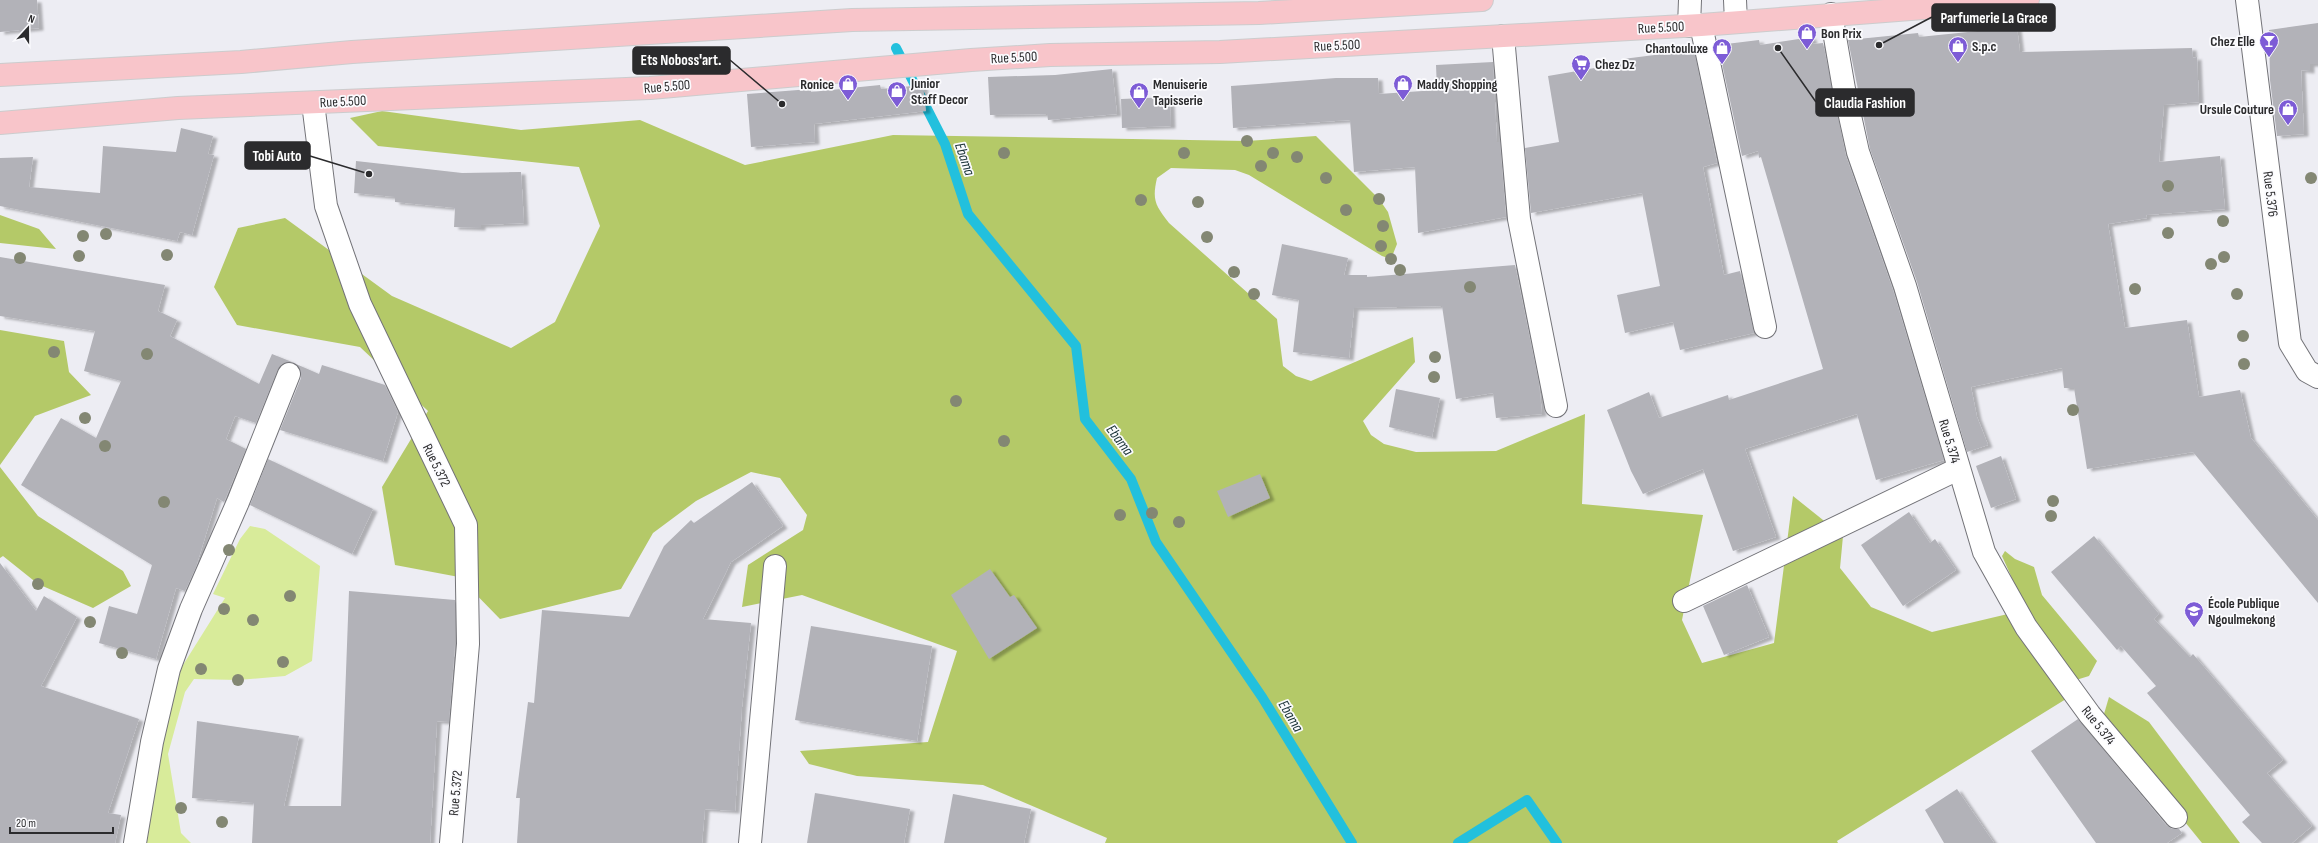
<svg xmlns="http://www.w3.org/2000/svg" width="2318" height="843" font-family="'Sofia Sans Condensed',sans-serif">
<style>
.green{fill:#d8eb9a}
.forest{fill:#b4c968}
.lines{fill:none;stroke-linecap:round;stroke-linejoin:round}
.stream{stroke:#22c0dd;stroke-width:10}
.building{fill:#b2b2b8;filter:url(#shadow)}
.minor-casing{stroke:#737378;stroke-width:24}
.major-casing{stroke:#cccccd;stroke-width:24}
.minor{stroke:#fff;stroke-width:22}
.major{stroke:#f8c5ca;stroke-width:22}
.tree{fill:#838773}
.labels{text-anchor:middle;stroke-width:3.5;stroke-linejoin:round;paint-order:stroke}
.street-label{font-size:14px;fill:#2b2b2d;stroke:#fbfbfe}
.poi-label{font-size:14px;font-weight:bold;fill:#2b2b2d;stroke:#fbfbfe;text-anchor:start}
.water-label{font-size:15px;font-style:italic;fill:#1b3338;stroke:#fbfbfe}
.leader{fill:none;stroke:#2b2b2d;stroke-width:1.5}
.callout-dot{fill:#2b2b2d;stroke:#fbfbfe;stroke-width:1.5}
.callout{fill:#2b2b2d;stroke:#2b2b2d;stroke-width:1.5}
.callout-label{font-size:15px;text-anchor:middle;font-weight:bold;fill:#fff}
</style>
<defs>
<filter id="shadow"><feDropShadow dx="4.5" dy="2.5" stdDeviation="1" flood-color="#0004"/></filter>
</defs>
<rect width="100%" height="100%" fill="#ededf3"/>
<!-- green -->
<path class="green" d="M250,526L265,529L320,566L312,661L285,676L238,680L194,679L185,692L168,754L181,833L191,843H128L168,689L225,598L213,594L240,539Z"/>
<!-- forest -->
<g class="forest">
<path d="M382,111L521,130L640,120L745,165L893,135L1247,141L1316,136L1379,199L1388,212L1397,244L1391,259L1382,256L1249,175L1235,170L1171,168L1157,178C1152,200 1155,205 1169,223L1277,319L1283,366L1296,376L1311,381L1413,337L1415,362L1363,421L1371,435L1384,444L1416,452L1496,451L1585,414L1582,504L1703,515L1682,620L1702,663L1774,643L1793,496L1843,536L1840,568L1871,607L1932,632L2012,613L2066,699L1837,841L1838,843H1105L1107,838L983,785L857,776L809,764L800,751L928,742L957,651L802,595L742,607L748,565L803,530L807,515L780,478L751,472L696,501L653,533L621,589L500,619L459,577L395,565L382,487L428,411L360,347L237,325L214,287L238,228L285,218L392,296L511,348L555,322L600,226L579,167L378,146L350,118Z"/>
<path d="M0,215L39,229L56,249L0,243Z"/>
<path d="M0,330L64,341L69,372L91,395L35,416L0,465Z"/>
<path d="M0,467L38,516L123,571L131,586L93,608L38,584L3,556L0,558Z"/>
<path d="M2005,551L2015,559L2034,567L2042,595L2097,661L2089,676L2076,680L2042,645L2002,556Z"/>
<path d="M2109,697L2149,722L2240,843H2202L2106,725L2104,714Z"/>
</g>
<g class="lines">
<!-- stream -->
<g class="stream">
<path d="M896,48L945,144L968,214L1076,346L1085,419L1131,479L1156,542L1262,697L1352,843"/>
<path d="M1458,843L1527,800L1557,843"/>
</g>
</g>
<!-- building -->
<g class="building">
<path d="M0,0H37L39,28L0,32Z"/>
<path d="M2318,23V64H2310V71L2301,70L2304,134L2277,136L2270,80L2269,30Z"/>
<path d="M2017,27L2020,52L2192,48L2193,58L2197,57L2199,102L2164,105L2159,162L2220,156L2225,209L2146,215L2147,218L2108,224L2125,328L2187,320L2199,397L2240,390L2251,438L2318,520V603L2193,452L2087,469L2074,388H2064L2062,368L1971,387L1977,417L1988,445L1967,452L1917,282L1870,149L1848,40L1918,33L1919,37Z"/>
<path d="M1812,37L1813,44L1823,43L1846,156L1893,290L1944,460L1876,480L1857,414L1745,449L1776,537L1733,551L1703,469L1643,494L1631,471L1607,410L1649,392L1659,418L1728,395L1729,400L1823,369L1761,157L1759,158L1758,151L1742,156L1718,45L1759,40L1760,45Z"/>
<path d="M1694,50L1717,163L1703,167L1724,275L1740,271L1754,333L1680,350L1673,322L1625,333L1617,295L1660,286L1642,193L1531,213L1525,148L1559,142L1548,76L1624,63L1623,59Z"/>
<path d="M1493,62L1497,142H1500L1506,217L1418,233L1415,167L1354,172L1350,120L1233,128L1231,86L1336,78H1378L1379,94L1437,90L1436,65Z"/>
<path d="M1112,69L1117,114L1048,120L1047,114L990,115L988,77L1055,75Z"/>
<path d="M880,85L881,89L923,85L926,111L814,124L815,142L751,147L747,94L811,89V92Z"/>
<path d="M1170,97L1171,126L1122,128L1121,99Z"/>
<path d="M181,128L213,136L208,154L214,155L192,235L180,232L177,241L0,206V158L33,157L29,187L100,193L103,146L176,152Z"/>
<path d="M356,161L462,173L521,172L524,223L481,225V228L454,227L455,208L395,202V197L354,193Z"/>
<path d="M1282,244L1348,258L1344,275H1367V277L1515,265L1539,383L1542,414L1496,418L1493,393L1456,399L1442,306L1354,308L1349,358L1293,352L1299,300L1272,295Z"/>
<path d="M0,257L165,285L158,311L177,320L170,336L259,384L272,354L292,362L282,364L278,369L256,423L235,416L226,439L246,449L224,502L217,498L196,567L185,591L176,588L156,659L99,643L109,606L137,614L152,565L21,485L61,418L96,438L121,381L84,371L95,331L0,316Z"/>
<path d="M296,364L319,374L322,365L385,385L398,412L383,461L280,430L301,378V372Z"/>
<path d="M1396,389L1440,398L1432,437L1389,427Z"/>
<path d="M2001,456L2016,499L1991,508L1976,466Z"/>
<path d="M268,459L373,509L352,554L250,505Z"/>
<path d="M1260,474L1270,498L1228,517L1217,491Z"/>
<path d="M752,482L783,526L731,562L703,619L751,623L742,707L735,811L705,809L702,843H517L520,798H516L528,702L534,703L542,610L629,617L664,546L691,520L694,523Z"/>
<path d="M1909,512L1930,543L1935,539L1956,570L1903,606L1861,545Z"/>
<path d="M2094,536L2159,614L2154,619L2190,657L2193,654L2283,760L2267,773L2312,826L2292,843H2262L2242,822L2250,815L2147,693L2156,686L2121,646L2117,650L2051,572Z"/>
<path d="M0,563L36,611L44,596L77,617L41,686L139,719L108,813L121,815L115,843H0Z"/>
<path d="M990,569L1010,597L1014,595L1037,628L989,659L951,595Z"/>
<path d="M1747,585L1769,637L1724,655L1703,606Z"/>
<path d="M349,591L455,600V644L449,722L437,721L430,843H252L254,803L192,798L197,721L299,736L284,806H341Z"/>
<path d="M811,626L932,646L917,741L795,720Z"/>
<path d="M2078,719L2166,825L2172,829H2179L2182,833L2167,843H2096L2031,751Z"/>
<path d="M1957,789L1994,843H1944L1925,810Z"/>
<path d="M815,793L910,809L904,843H807Z"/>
<path d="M953,794L1031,809L1024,843H944Z"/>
</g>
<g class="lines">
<defs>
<g id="minor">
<path d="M1735,0L1736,22"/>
<path d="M2247,0L2290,343L2307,371L2318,377"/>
<path d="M1831,14L1844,89L1858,152L1905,286L1984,552L2026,627L2090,715L2176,817"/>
<path d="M1701,25L1765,327"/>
<path d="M1689,26L1690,0"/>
<path d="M1503,36L1519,219L1556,406"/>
<path d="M313,103L326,206L360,304L466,525L468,644L451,843"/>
<path d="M1684,601L1958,469"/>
<path d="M135,843L152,742L169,669L191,609L238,502L289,374"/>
<path d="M750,843L775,566"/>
</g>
<g id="major">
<path d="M0,75L241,62L352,52L852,20L1259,13L1482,0"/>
<path d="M0,123L178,108L650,88L971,60L1050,55L1220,52L1701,25L2028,0"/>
</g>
</defs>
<!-- minor casing -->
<use href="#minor" class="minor-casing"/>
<!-- major casing -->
<use href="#major" class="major-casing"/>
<!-- minor -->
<use href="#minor" class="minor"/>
<!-- major -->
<use href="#major" class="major"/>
</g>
<!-- trees -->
<g class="tree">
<circle cx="1247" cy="141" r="6"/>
<circle cx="1004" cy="153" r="6"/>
<circle cx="1184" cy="153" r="6"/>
<circle cx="1273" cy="153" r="6"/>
<circle cx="1297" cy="157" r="6"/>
<circle cx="1261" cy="166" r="6"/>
<circle cx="1326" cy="178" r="6"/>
<circle cx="2311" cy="178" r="6"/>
<circle cx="2168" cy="186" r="6"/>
<circle cx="1379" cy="199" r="6"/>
<circle cx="1141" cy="200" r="6"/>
<circle cx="1198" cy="202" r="6"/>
<circle cx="1346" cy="210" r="6"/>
<circle cx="2223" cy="221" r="6"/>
<circle cx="1383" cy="226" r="6"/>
<circle cx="2168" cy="233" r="6"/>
<circle cx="106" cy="234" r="6"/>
<circle cx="83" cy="236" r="6"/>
<circle cx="1207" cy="237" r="6"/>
<circle cx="1381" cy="246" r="6"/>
<circle cx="167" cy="255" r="6"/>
<circle cx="79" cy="256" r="6"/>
<circle cx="2224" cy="257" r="6"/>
<circle cx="20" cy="258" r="6"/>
<circle cx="1391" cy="259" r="6"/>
<circle cx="2211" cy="264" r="6"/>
<circle cx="1400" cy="270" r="6"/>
<circle cx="1234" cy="272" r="6"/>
<circle cx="1470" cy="287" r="6"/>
<circle cx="2135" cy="289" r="6"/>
<circle cx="1254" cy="294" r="6"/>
<circle cx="2237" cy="294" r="6"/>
<circle cx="2243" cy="336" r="6"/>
<circle cx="54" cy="352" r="6"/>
<circle cx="147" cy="354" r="6"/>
<circle cx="1435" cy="357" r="6"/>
<circle cx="2244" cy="364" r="6"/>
<circle cx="1434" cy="377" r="6"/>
<circle cx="956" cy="401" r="6"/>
<circle cx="2073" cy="410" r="6"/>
<circle cx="85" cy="418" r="6"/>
<circle cx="1004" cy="441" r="6"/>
<circle cx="105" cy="446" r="6"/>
<circle cx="2053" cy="501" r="6"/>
<circle cx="164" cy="502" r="6"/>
<circle cx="1152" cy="513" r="6"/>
<circle cx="1120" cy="515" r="6"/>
<circle cx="2051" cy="516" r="6"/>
<circle cx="1179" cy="522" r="6"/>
<circle cx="229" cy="550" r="6"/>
<circle cx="38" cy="584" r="6"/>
<circle cx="290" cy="596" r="6"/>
<circle cx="224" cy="609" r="6"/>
<circle cx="253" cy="620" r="6"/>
<circle cx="90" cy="622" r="6"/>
<circle cx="122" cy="653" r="6"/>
<circle cx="283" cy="662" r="6"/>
<circle cx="201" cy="669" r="6"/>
<circle cx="238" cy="680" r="6"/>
<circle cx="181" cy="808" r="6"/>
<circle cx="222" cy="822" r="6"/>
</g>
<!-- icons -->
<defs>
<symbol id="shop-pin" viewBox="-11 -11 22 30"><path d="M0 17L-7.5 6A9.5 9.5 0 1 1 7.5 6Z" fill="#7d5cd6" stroke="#fbfbfe"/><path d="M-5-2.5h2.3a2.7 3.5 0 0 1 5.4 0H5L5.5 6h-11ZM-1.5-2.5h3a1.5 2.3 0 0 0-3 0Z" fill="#fff"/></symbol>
<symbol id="bar-pin" viewBox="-11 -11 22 30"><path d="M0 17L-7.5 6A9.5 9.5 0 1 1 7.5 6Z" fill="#7d5cd6" stroke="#fbfbfe"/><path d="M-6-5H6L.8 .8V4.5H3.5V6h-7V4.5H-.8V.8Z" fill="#fff"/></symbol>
<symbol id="supermarket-pin" viewBox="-11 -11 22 30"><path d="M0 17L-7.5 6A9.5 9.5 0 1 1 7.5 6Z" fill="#7d5cd6" stroke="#fbfbfe"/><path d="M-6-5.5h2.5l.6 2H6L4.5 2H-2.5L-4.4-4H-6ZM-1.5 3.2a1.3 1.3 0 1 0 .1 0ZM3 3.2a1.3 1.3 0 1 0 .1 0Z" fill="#fff"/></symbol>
<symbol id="school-pin" viewBox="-11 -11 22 30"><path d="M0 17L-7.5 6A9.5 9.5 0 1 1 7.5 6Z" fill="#7d5cd6" stroke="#fbfbfe"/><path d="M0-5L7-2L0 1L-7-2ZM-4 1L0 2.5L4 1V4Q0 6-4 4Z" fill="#fff"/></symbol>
</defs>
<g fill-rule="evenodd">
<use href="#shop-pin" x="1796" y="22" width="22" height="30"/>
<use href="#bar-pin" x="2258" y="30" width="22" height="30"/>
<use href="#shop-pin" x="1947" y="35" width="22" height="30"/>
<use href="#shop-pin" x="1711" y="37" width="22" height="30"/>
<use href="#supermarket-pin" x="1570" y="53" width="22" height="30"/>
<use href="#shop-pin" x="837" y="73" width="22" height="30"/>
<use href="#shop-pin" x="1392" y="73" width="22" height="30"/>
<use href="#shop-pin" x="886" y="80" width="22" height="30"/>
<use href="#shop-pin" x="1128" y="81" width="22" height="30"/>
<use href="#shop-pin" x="2277" y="98" width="22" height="30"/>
<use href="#school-pin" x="2183" y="600" width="22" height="30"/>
</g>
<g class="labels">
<!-- street labels -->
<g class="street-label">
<text transform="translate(1661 27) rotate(-3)" y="5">Rue 5.500</text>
<text transform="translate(1337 45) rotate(-3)" y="5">Rue 5.500</text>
<text transform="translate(1014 57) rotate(-3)" y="5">Rue 5.500</text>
<text transform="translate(667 86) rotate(-5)" y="5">Rue 5.500</text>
<text transform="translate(343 101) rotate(-3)" y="5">Rue 5.500</text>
<text transform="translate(2271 194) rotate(83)" y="5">Rue 5.376</text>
<text transform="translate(1950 441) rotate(73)" y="5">Rue 5.374</text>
<text transform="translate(437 465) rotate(64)" y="5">Rue 5.372</text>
<text transform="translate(2099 725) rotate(51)" y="5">Rue 5.374</text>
<text transform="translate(455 793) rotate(-85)" y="5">Rue 5.372</text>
</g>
<!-- poi labels -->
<g class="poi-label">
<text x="1821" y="38">Bon Prix</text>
<text x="2255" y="46" text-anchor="end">Chez Elle</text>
<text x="1972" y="51">S.p.c</text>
<text x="1708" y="53" text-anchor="end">Chantouluxe</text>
<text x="1595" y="69">Chez Dz</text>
<text x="911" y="88">Junior<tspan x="911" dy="16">Staff Decor</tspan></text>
<text x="834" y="89" text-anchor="end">Ronice</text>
<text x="1153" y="89">Menuiserie<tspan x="1153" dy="16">Tapisserie</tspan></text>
<text x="1417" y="89">Maddy Shopping</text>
<text x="2274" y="114" text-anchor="end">Ursule Couture</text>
<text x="2208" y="608">École Publique<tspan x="2208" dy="16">Ngoulmekong</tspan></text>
</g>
<!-- water labels -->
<g class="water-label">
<text transform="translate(965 159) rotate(71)" y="5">Ebama</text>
<text transform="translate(1120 440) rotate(53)" y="5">Ebama</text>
<text transform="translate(1291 716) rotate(59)" y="5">Ebama</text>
</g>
</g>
<!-- callouts -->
<path class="leader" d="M1879 45L1932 17M782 104L730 60M1778 48L1816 102M369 174L310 156"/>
<g class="callout-dot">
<circle cx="1879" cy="45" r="4"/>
<circle cx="782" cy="104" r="4"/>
<circle cx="1778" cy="48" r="4"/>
<circle cx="369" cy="174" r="4"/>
</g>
<g class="callout">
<rect x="1932" y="4" width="123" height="27" rx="4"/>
<rect x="633" y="47" width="97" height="27" rx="4"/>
<rect x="1816" y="89" width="98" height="27" rx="4"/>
<rect x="245" y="142" width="65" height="27" rx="4"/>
</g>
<g class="callout-label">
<text x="1994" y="23">Parfumerie La Grace</text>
<text x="681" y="65">Ets Noboss'art.</text>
<text x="1865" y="108">Claudia Fashion</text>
<text x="277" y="161">Tobi Auto</text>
</g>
<!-- north arrow -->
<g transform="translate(28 28) rotate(21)" stroke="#fbfbfe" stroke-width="3" paint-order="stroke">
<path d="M0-3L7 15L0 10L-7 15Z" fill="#2b2b2d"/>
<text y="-6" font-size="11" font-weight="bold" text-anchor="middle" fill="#2b2b2d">N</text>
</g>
<!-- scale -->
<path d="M10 827v6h103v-6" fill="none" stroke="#2b2b2d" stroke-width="2"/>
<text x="16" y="827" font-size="12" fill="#2b2b2d" stroke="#fbfbfe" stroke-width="3" paint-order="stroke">20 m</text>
</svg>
